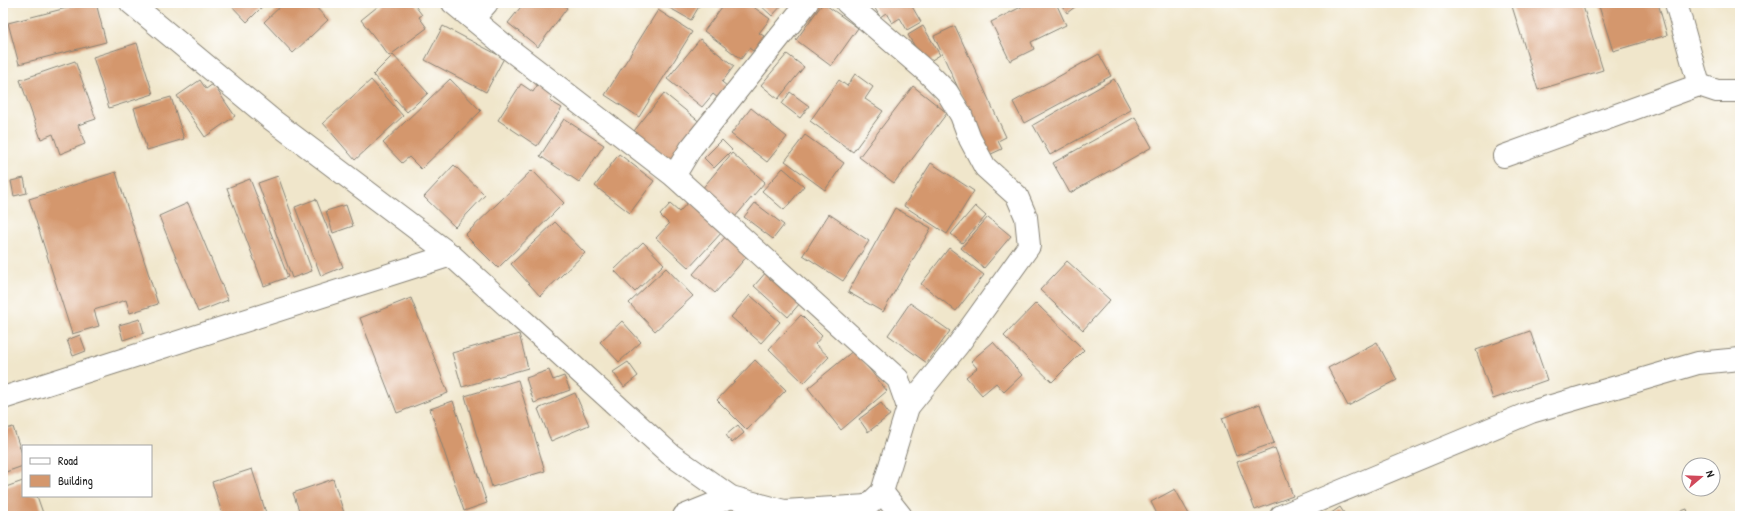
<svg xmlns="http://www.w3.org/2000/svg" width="1743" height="519" font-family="'Patrick Hand',sans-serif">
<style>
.building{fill:#d4976d}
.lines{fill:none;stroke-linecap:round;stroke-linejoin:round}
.street-casing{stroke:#868174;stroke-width:24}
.street{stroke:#fff;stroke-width:22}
</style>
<rect width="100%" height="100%" fill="#fff"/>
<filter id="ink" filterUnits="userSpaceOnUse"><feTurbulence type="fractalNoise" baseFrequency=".025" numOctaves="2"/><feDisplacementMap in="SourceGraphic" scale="8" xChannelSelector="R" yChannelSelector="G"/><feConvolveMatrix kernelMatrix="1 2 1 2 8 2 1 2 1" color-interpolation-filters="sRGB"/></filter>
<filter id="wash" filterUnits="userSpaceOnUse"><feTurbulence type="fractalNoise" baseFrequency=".012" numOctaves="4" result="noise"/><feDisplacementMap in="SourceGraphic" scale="16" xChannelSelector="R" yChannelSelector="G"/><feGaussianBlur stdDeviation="0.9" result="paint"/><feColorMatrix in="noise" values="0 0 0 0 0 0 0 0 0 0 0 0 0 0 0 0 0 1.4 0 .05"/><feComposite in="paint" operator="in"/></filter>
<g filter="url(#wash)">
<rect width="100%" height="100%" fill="#f0e6cb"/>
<g id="blocks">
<!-- building -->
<g class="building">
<path d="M3,3H8L4,21H3Z"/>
<path d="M86,3H96L106,42L19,64L8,23Z"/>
<path d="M229,3H266L247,22Z"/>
<path d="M284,3H312L328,20L293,53L264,22Z"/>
<path d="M382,3H413L422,15L419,17L427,28L389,56L361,20Z"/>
<path d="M524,3H561L567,8L538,47L508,23Z"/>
<path d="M661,3H701L691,20Z"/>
<path d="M725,3H748L770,19L759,33L764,36L753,51L749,48L741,59L704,31Z"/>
<path d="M758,3H784L772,16Z"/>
<path d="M823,3L858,28L831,66L796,40Z"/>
<path d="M872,3H910L921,22L907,30L900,18L892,23L886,13L880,17Z"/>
<path d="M1029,3H1056L1066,25L1031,42L1034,49L1010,61L991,22Z"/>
<path d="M1060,3H1080L1067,13Z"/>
<path d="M1511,3H1582L1603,70L1538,90Z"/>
<path d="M1598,3H1658L1667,35L1613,51Z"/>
<path d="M658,10L692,32L639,117L605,95Z"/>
<path d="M443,26L504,58L486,92L425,60Z"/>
<path d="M923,26L940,55L925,64L908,35Z"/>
<path d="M955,26L1006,137L998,141L1002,149L989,155L934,36Z"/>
<path d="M700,39L734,66L722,82L728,87L719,99L713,94L702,107L667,79Z"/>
<path d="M137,43L153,94L109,108L93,57Z"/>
<path d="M787,54L804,67L778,99L761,85Z"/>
<path d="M1099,54L1111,76L1024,123L1013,102Z"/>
<path d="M393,55L428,93L407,112L373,75Z"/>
<path d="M75,61L96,119L78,125L85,144L60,154L53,134L41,139L20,80Z"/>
<path d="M855,74L873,87L865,99L883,111L853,152L810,121L839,80L847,86Z"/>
<path d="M450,79L481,111L421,169L409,157L402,163L383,143Z"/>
<path d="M1114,79L1131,110L1050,155L1033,125Z"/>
<path d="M200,80L206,89L213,84L235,116L205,137L177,96Z"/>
<path d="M371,80L403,116L355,160L323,123Z"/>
<path d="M521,84L533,92L538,84L554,94L550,101L562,108L537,146L498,120Z"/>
<path d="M913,86L947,113L894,183L859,157Z"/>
<path d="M790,92L809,106L800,118L782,104Z"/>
<path d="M664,93L701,123L671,161L634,131Z"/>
<path d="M171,97L184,139L147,150L134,108Z"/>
<path d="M751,108L787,137L767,162L731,134Z"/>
<path d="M1135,117L1152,147L1070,193L1053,163Z"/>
<path d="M564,119L604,145L579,182L540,156Z"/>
<path d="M805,135L844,163L825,190L785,161Z"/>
<path d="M722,140L732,150L714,168L704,158Z"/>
<path d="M732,153L765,182L734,218L701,190Z"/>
<path d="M619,154L654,181L630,213L595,186Z"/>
<path d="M931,163L974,191L947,234L904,206Z"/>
<path d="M454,165L485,195L455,227L424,197Z"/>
<path d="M783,168L804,186L784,210L762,191Z"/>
<path d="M532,170L564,203L498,268L465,235Z"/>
<path d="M116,172L158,304L130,313L126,300L94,310L99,326L72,334L29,199Z"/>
<path d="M278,176L312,271L292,278L258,183Z"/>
<path d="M24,178L27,193L14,196L11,181Z"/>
<path d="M250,179L288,277L264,286L227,188Z"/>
<path d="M316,199L343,267L321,276L295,207Z"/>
<path d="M690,200L723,231L689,268L656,238L669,224L660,215L670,204L679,212Z"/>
<path d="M188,203L228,300L198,312L159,216Z"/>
<path d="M755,203L784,225L773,239L744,217Z"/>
<path d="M346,205L353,226L333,233L326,211Z"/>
<path d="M975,206L986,216L962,243L951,234Z"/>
<path d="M895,208L931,228L883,312L848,292Z"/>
<path d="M829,214L869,241L843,281L803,255Z"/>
<path d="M988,217L1011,236L984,268L961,248Z"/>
<path d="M555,222L585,253L540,296L511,264Z"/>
<path d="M727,235L749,254L715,293L693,274Z"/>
<path d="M643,242L664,264L635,292L614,270Z"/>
<path d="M949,248L984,275L956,311L921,284Z"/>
<path d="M1067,261L1110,300L1083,330L1040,290Z"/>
<path d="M666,268L693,296L655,331L629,303Z"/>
<path d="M767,271L801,302L788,317L754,286Z"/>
<path d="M750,295L780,322L761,343L731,317Z"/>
<path d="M411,298L448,393L397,413L360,318Z"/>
<path d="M910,303L950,331L927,363L888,335Z"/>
<path d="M1036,303L1084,350L1052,382L1004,336Z"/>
<path d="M801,315L822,336L815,344L829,357L804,383L769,349Z"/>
<path d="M140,319L144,333L123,340L119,325Z"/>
<path d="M622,321L641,342L619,362L600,342Z"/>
<path d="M1530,331L1547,380L1493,399L1476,350Z"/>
<path d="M519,334L528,368L462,387L452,353Z"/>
<path d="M80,335L86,351L73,356L67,340Z"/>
<path d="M993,342L1022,375L1004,392L996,383L982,395L966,377L977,368L971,361Z"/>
<path d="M1377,342L1397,380L1348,406L1328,368Z"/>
<path d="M854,350L887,391L841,430L808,388Z"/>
<path d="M755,360L786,390L747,430L717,400Z"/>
<path d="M628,362L638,376L624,387L613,372Z"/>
<path d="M549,370L553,380L564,376L570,390L534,403L526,378Z"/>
<path d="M518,380L545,471L492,487L465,396Z"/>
<path d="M575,393L589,425L551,441L538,409Z"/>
<path d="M453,401L487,503L464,511L430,409Z"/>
<path d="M881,403L890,415L868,432L859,419Z"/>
<path d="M1260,404L1274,443L1236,456L1222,418Z"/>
<path d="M738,425L744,433L732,443L726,435Z"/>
<path d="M13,427L23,457V466L3,473V430Z"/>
<path d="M1275,448L1293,496L1255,510L1237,462Z"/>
<path d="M252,469L267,516H223L212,482Z"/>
<path d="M333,479L345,516H301L293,493Z"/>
<path d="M23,481V496H37L44,516H3V488Z"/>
<path d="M1175,489L1190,516H1158L1151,502Z"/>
<path d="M1340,507L1346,516H1327Z"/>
<path d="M1687,509L1689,516H1667Z"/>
</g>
</g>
</g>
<g filter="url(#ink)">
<use href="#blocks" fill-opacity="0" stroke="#868174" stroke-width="1"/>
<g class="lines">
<defs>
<g id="street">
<path d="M131,3L271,119L451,255L670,454L731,497L784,511L867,506"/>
<path d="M453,3L509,49L674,176L898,379L908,407"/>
<path d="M847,3L928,73L947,92L961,115L970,139L985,167L1017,196L1026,217L1029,246L958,345L908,407L882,492L857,516"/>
<path d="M1676,3L1699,85"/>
<path d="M473,19L487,3"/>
<path d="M1504,156L1699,85L1717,91H1740"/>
<path d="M674,176L691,148L807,3"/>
<path d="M3,398L451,255"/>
<path d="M882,492L901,516"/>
<path d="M684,516L731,497"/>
<path d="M1281,516L1531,412L1698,363L1740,359"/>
</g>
</defs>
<!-- street casing -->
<use href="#street" class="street-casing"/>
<!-- street -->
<use href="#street" class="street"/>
</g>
</g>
<!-- margin -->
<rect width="1743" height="519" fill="none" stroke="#fff" stroke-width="16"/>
<!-- legend -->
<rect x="22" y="445" width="130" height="52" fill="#ffffff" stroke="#a4a4a4"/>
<rect x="30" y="458" width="20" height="6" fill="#ffffff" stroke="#a4a4a4"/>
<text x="58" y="465" font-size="12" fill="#1c1c1c">Road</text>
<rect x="30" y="475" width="20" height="12" fill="#d4976d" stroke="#a4a4a4"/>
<text x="58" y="485" font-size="12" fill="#1c1c1c">Building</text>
<!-- north arrow -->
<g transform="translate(1701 477) rotate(71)"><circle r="19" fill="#ffffff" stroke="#a4a4a4"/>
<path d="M0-3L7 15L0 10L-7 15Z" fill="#d1495b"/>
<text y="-6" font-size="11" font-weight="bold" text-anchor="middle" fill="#1c1c1c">N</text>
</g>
</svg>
